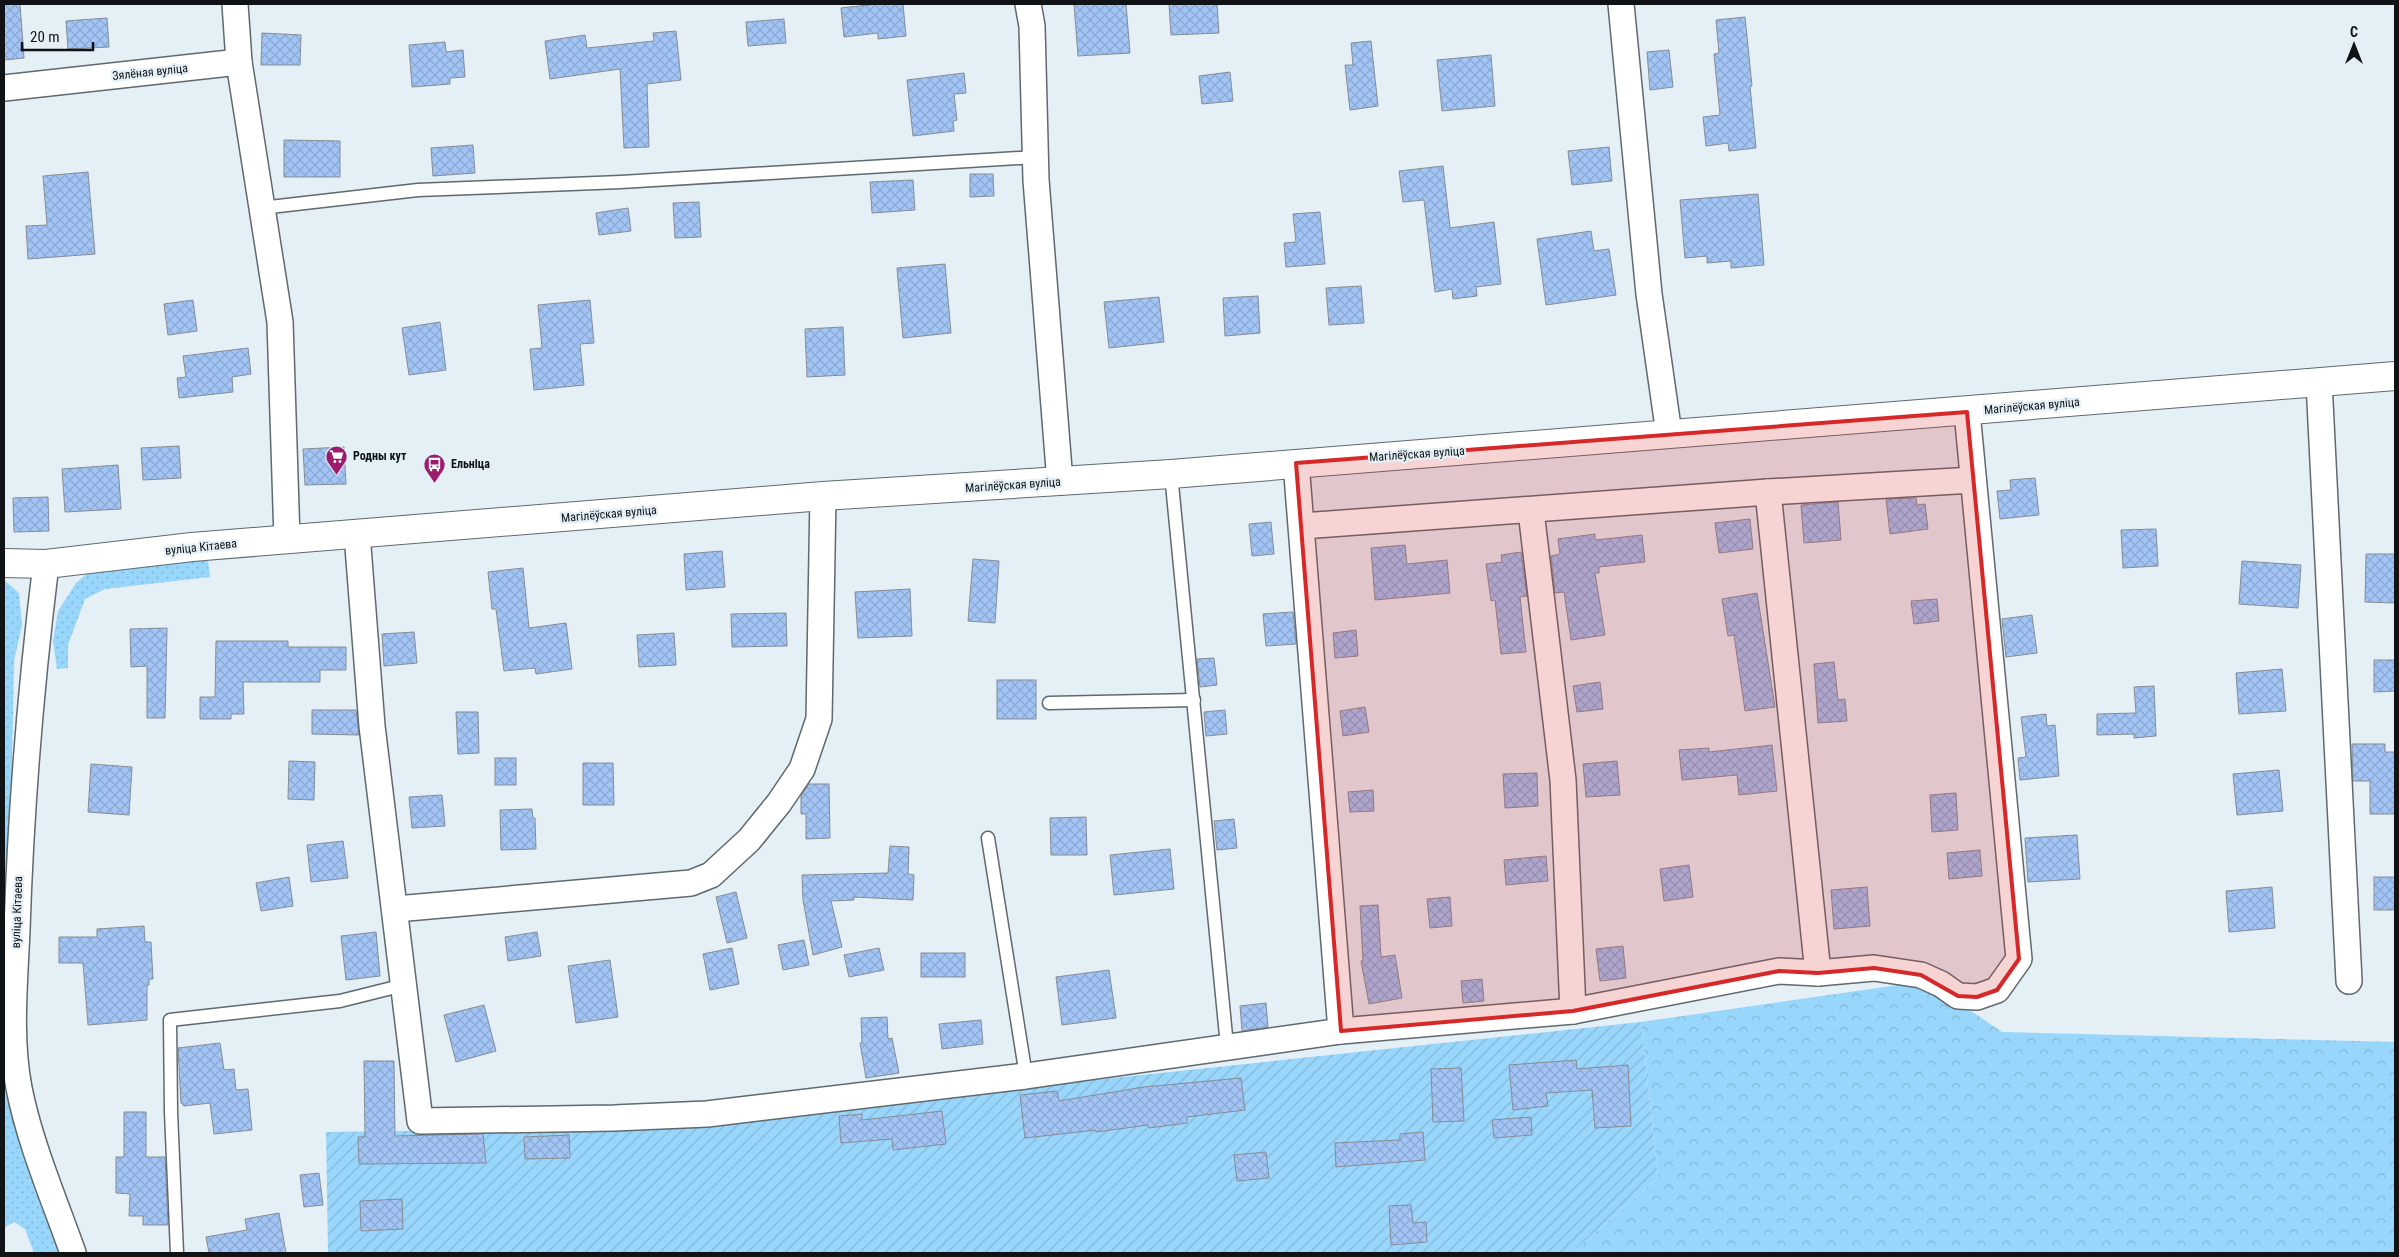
<svg xmlns="http://www.w3.org/2000/svg" width="2399" height="1257" font-family="'Roboto Condensed',sans-serif">
<style>
.grass{fill:url(#grass-dots)}
.forest{fill:url(#forest-crowns)}
.garden{fill:url(#garden-furrows)}
.building{fill:url(#building-cross-hatch);stroke:#868c95}
.lines{fill:none;stroke-linecap:round;stroke-linejoin:round}
.service-casing{stroke:#5f696e;stroke-width:15}
.minor-casing{stroke:#5f696e;stroke-width:28}
.secondary-casing{stroke:#5f696e;stroke-width:30}
.service{stroke:#fff;stroke-width:12}
.minor{stroke:#fff;stroke-width:25}
.secondary{stroke:#fff;stroke-width:28}
.marked{fill:#d62828;fill-opacity:0.2;stroke:#d62828;stroke-width:4;stroke-linejoin:round}
.labels{text-anchor:middle;stroke-width:4.5;stroke-linejoin:round;paint-order:stroke}
.street-label{font-size:12px;fill:#0f1315;stroke:#e4eff6}
.poi-label{font-size:12px;font-weight:bold;fill:#0f1315;stroke:#e4eff6;text-anchor:start}
</style>
<defs>
<pattern id="grass-dots" width="8" height="8" patternUnits="userSpaceOnUse" patternTransform="scale(1.25)"><rect width="8" height="8" fill="#99d6fb"/><path d="M2 2h.1M6 6h.1" fill="none" stroke="#83b7d6" stroke-width="1.8" stroke-linecap="round"/></pattern>
<pattern id="forest-crowns" width="20" height="18" patternUnits="userSpaceOnUse" patternTransform="scale(1.25)"><rect width="20" height="18" fill="#99d6fb"/><path d="M2 6a3 3 0 1 1 6 0M12 15a3 3 0 1 1 6 0" fill="none" stroke="#83b7d6"/></pattern>
<pattern id="garden-furrows" width="10" height="10" patternUnits="userSpaceOnUse" patternTransform="scale(1.25)"><rect width="10" height="10" fill="#99d6fb"/><path d="M-1 1l2-2M0 10L10 0M9 11l2-2" fill="none" stroke="#83b7d6"/></pattern>
<pattern id="building-cross-hatch" width="8" height="8" patternUnits="userSpaceOnUse" patternTransform="scale(1.25)"><rect width="8" height="8" fill="#a3c5f6"/><path d="M0 0l8 8M0 8l8-8" fill="none" stroke="#8ba8d2"/></pattern>
</defs>
<rect width="100%" height="100%" fill="#e4eff6"/>
<!-- grass -->
<g class="grass">
<path d="M195,556L208,560L210,577L105,589L85,599L68,645V668L57,669L53,641L58,611L76,583L95,567Z"/>
<path d="M4,580L19,593L22,625L14,661L10,853L4,945Z"/>
<path d="M4,1090L22,1131L63,1253H34L25,1229L14,1222L4,1228Z"/>
</g>
<!-- forest -->
<path class="forest" d="M1927,981L2002,1032L2395,1042V1253H1571L1658,1178L1641,1022Z"/>
<!-- garden -->
<path class="garden" d="M1641,1022L1658,1178L1571,1253H328L326,1132L705,1127L1028,1087Z"/>
<!-- building -->
<g class="building">
<path d="M4,4H20L24,58L4,60Z"/>
<path d="M878,4H903L906,36L878,39V33L844,37L841,8Z"/>
<path d="M1074,4H1126L1130,53L1078,56Z"/>
<path d="M1169,4H1217L1219,33L1171,35Z"/>
<path d="M1745,17L1752,86H1750L1756,148L1729,151L1728,143L1706,146L1703,117L1720,115L1714,54L1719,53L1716,20Z"/>
<path d="M107,18L109,47L68,49L66,21Z"/>
<path d="M784,19L786,43L748,46L746,22Z"/>
<path d="M676,31L681,80L647,84L649,147L624,148L620,69L550,79L545,41L585,35L587,48L654,41L653,33Z"/>
<path d="M262,33L301,35L300,65H261Z"/>
<path d="M1371,41L1378,106L1350,110L1345,65H1353L1351,43Z"/>
<path d="M445,42L446,52L463,50L465,77L450,78V84L412,87L409,45Z"/>
<path d="M1669,50L1673,87L1650,90L1647,52Z"/>
<path d="M1491,55L1495,106L1442,111L1437,60Z"/>
<path d="M1230,72L1233,101L1202,104L1199,76Z"/>
<path d="M964,73L966,93L954,94L957,120L953,121L954,131L913,136L907,80Z"/>
<path d="M284,140L340,141V177H284Z"/>
<path d="M473,145L475,173L433,176L431,148Z"/>
<path d="M1609,147L1612,181L1572,185L1568,151Z"/>
<path d="M1443,166L1450,228L1494,222L1501,284L1476,287L1477,296L1453,299L1452,289L1435,292L1424,200L1403,202L1399,171Z"/>
<path d="M88,172L95,254L28,259L26,226L47,225L43,176Z"/>
<path d="M970,174H993L994,196L970,197Z"/>
<path d="M913,180L915,210L872,213L870,182Z"/>
<path d="M1758,194L1764,265L1731,268V261L1707,263V256L1685,258L1680,200Z"/>
<path d="M699,202L701,237L675,238L673,203Z"/>
<path d="M628,208L631,231L599,235L596,213Z"/>
<path d="M1320,212L1325,264L1286,267L1284,243L1296,242L1293,214Z"/>
<path d="M1591,231L1594,251L1609,249L1616,295L1546,305L1537,239Z"/>
<path d="M945,264L951,333L903,338L897,268Z"/>
<path d="M1361,286L1364,323L1329,325L1326,288Z"/>
<path d="M1258,296L1260,333L1225,336L1223,298Z"/>
<path d="M1159,297L1164,342L1109,348L1104,302Z"/>
<path d="M193,300L197,331L168,335L164,304Z"/>
<path d="M590,300L594,343L580,344L584,385L534,390L530,349L542,348L538,305Z"/>
<path d="M440,322L446,370L409,375L402,328Z"/>
<path d="M843,327L845,375L807,377L805,329Z"/>
<path d="M248,348L251,374L232,377L233,392L179,398L177,378L186,377L183,356Z"/>
<path d="M179,446L181,478L143,480L141,448Z"/>
<path d="M344,447L346,484L305,485L303,449Z"/>
<path d="M118,465L121,509L65,512L62,469Z"/>
<path d="M2035,478L2039,515L2000,519L1997,491L2011,490L2010,480Z"/>
<path d="M48,497L49,531L14,532L13,498Z"/>
<path d="M1916,498L1917,505L1925,504L1928,529L1890,534L1886,499Z"/>
<path d="M1838,502L1841,540L1804,543L1801,505Z"/>
<path d="M1750,519L1753,549L1719,553L1715,523Z"/>
<path d="M1271,522L1274,554L1252,556L1249,524Z"/>
<path d="M2156,529L2158,566L2123,568L2121,530Z"/>
<path d="M1595,534V540L1642,535L1645,562L1599,567V573H1595L1605,635L1571,640L1564,592L1555,593L1551,556L1560,554L1558,539Z"/>
<path d="M1405,545L1407,564L1447,560L1450,593L1375,600L1371,548Z"/>
<path d="M722,551L725,587L686,590L684,554Z"/>
<path d="M1521,552L1527,596L1520,597L1526,652L1501,654L1495,600L1491,601L1486,564L1502,562L1501,555Z"/>
<path d="M2366,554H2395V603L2365,602Z"/>
<path d="M973,559L999,561L995,623L968,621Z"/>
<path d="M2242,561L2301,565L2298,608L2239,604Z"/>
<path d="M523,568L529,628L566,623L572,669L536,674L535,668L504,671L496,609H492L488,572Z"/>
<path d="M910,589L912,636L858,638L855,592Z"/>
<path d="M1757,593L1775,707L1745,711L1734,635L1728,636L1722,599Z"/>
<path d="M1937,599L1939,621L1914,624L1911,601Z"/>
<path d="M1293,612L1296,644L1266,646L1263,614Z"/>
<path d="M786,613L787,646L732,647L731,614Z"/>
<path d="M2032,615L2037,653L2006,657L2002,619Z"/>
<path d="M167,628L165,718H147V666L131,667L130,629Z"/>
<path d="M1356,630L1358,656L1335,658L1333,633Z"/>
<path d="M414,632L417,663L384,666L382,634Z"/>
<path d="M674,633L676,665L639,667L637,635Z"/>
<path d="M216,641H288V647H346V670H320V682H243L244,714H231V719H200V697H215Z"/>
<path d="M1214,658L1217,685L1200,687L1197,659Z"/>
<path d="M2374,660H2395V691L2374,692Z"/>
<path d="M1834,662L1838,700L1845,699L1847,721L1818,723L1814,664Z"/>
<path d="M2282,669L2286,711L2239,714L2236,673Z"/>
<rect x="997" y="680" width="39" height="39"/>
<path d="M1600,682L1603,709L1577,712L1573,686Z"/>
<path d="M2154,686L2156,736L2134,738V734L2097,735V714L2136,713L2134,687Z"/>
<path d="M1365,707L1369,732L1343,736L1340,711Z"/>
<path d="M312,710H356L359,735L312,734Z"/>
<path d="M1225,710L1227,734L1206,736L1204,712Z"/>
<path d="M456,712H478L479,753L458,754Z"/>
<path d="M2046,714L2047,726L2055,725L2059,776L2020,780L2018,758L2026,757L2021,717Z"/>
<path d="M2352,744H2385V752H2395V814H2370V781H2353Z"/>
<path d="M1772,745L1777,791L1739,795L1737,775L1682,780L1679,750L1709,748V752Z"/>
<rect x="495" y="758" width="21" height="27"/>
<path d="M289,761L315,762L314,800L288,799Z"/>
<path d="M1617,761L1620,795L1586,797L1583,764Z"/>
<path d="M583,763H613L614,805H583Z"/>
<path d="M91,764L132,767L129,815L88,812Z"/>
<path d="M2279,770L2283,811L2237,815L2233,774Z"/>
<path d="M1537,773L1538,806L1505,808L1503,774Z"/>
<path d="M809,784H829L830,838L806,839V814H801V796Z"/>
<path d="M1373,790L1374,811L1350,812L1348,792Z"/>
<path d="M1956,793L1958,830L1932,832L1930,795Z"/>
<path d="M442,795L445,826L412,828L409,797Z"/>
<path d="M532,809L533,818H535L536,849L501,850L500,810Z"/>
<path d="M1086,817L1087,855H1051L1050,818Z"/>
<path d="M1234,819L1237,848L1217,850L1214,821Z"/>
<path d="M2077,835L2080,879L2028,882L2025,838Z"/>
<path d="M343,841L348,878L311,882L307,845Z"/>
<path d="M890,846L909,847L908,874L914,875L913,900L854,897V900L831,901L842,947L813,955L803,900L802,875L888,873Z"/>
<path d="M1170,849L1174,889L1114,895L1110,855Z"/>
<path d="M1980,850L1982,876L1949,879L1947,853Z"/>
<path d="M1546,856L1548,881L1506,885L1504,860Z"/>
<path d="M1689,865L1693,897L1664,901L1660,869Z"/>
<path d="M289,877L293,906L261,911L256,883Z"/>
<rect x="2374" y="877" width="21" height="33"/>
<path d="M1867,887L1870,926L1834,929L1831,890Z"/>
<path d="M2272,887L2275,928L2229,932L2226,891Z"/>
<path d="M736,892L747,938L727,943L716,897Z"/>
<path d="M1450,897L1452,926L1430,928L1427,899Z"/>
<path d="M1378,905L1381,957L1395,955L1402,998L1369,1004L1361,961H1363L1360,906Z"/>
<path d="M144,926L145,942H151L153,979H149V985H147V1020L88,1025L83,963H59V937H97V929Z"/>
<path d="M376,932L380,976L346,980L341,936Z"/>
<path d="M537,932L541,956L508,961L505,937Z"/>
<path d="M804,940L809,965L783,970L778,945Z"/>
<path d="M1623,946L1626,978L1600,981L1596,949Z"/>
<path d="M732,948L739,984L710,990L703,954Z"/>
<path d="M879,948L884,970L849,977L844,955Z"/>
<rect x="921" y="953" width="44" height="24"/>
<path d="M610,960L618,1017L576,1023L568,966Z"/>
<path d="M1109,970L1116,1018L1062,1025L1056,977Z"/>
<path d="M1482,979L1484,1001L1463,1003L1461,981Z"/>
<path d="M1266,1003L1268,1027L1242,1031L1240,1006Z"/>
<path d="M484,1005L496,1051L456,1062L444,1015Z"/>
<path d="M887,1017L888,1039L892,1038L899,1073L866,1078L860,1043H862L861,1018Z"/>
<path d="M981,1020L983,1044L942,1049L939,1024Z"/>
<path d="M220,1043L224,1070L234,1069L236,1090L248,1089L252,1130L214,1134L210,1103L184,1106L181,1103L178,1048Z"/>
<path d="M1576,1060L1577,1069L1628,1065L1631,1126L1595,1128L1592,1090L1546,1093L1548,1106L1513,1110L1509,1065Z"/>
<path d="M364,1061H394L395,1136L483,1134L486,1163L359,1164L358,1137H365Z"/>
<path d="M1461,1068L1464,1121L1433,1122L1431,1069Z"/>
<path d="M1241,1078L1245,1110L1187,1117V1123L1149,1128L1148,1125L1096,1132V1130L1025,1138L1020,1095L1057,1091L1059,1101L1144,1087Z"/>
<path d="M942,1111L946,1144L893,1150L892,1139L841,1143L839,1116L862,1114V1120Z"/>
<path d="M124,1112H146V1157H165L168,1225H143V1216H129L130,1194L116,1193V1157H124Z"/>
<path d="M1531,1117L1532,1135L1494,1138L1492,1120Z"/>
<path d="M1423,1132L1425,1160L1336,1167L1335,1143L1400,1140V1134Z"/>
<path d="M569,1135L570,1158L525,1159L524,1137Z"/>
<path d="M1266,1152L1269,1178L1237,1181L1234,1155Z"/>
<path d="M319,1173L323,1205L304,1207L300,1175Z"/>
<path d="M402,1199L403,1229L361,1231L360,1201Z"/>
<path d="M1411,1205L1413,1223L1426,1222L1427,1242L1391,1245L1389,1206Z"/>
<path d="M279,1213L286,1253H209L206,1237L247,1230L245,1219Z"/>
</g>
<g class="lines">
<defs>
<g id="service">
<path d="M261,208L418,190L621,182L1035,157"/>
<path d="M1171,474L1227,1046"/>
<path d="M1049,703L1194,700"/>
<path d="M988,838L1026,1076"/>
<path d="M177,1253L171,1112L170,1020L340,1001L404,985"/>
</g>
<g id="minor">
<path d="M235,4L239,62L280,322L287,539"/>
<path d="M1028,4L1032,26L1036,180L1060,482"/>
<path d="M1621,4L1649,294L1669,434"/>
<path d="M4,88L239,62"/>
<path d="M2319,382L2349,981"/>
<path d="M1296,463L1341,1031"/>
<path d="M1531,511L1563,780L1573,1011"/>
<path d="M1302,526L1768,492L1973,480"/>
<path d="M357,534L372,726L420,1121L614,1118L707,1114L1026,1076L1341,1031L1573,1011L1779,971L1818,973L1768,492"/>
<path d="M46,564C31,685 21,807 17,929C15,981 9,1036 19,1088C30,1144 54,1199 73,1253"/>
<path d="M396,909L691,883L711,875L749,840L779,803L802,769L819,719L823,496"/>
<path d="M1818,973L1874,968L1921,975L1941,984L1958,996L1977,997L1997,990L2019,959L1967,412"/>
</g>
<path id="secondary" d="M4,563L46,564L192,547L823,496L1171,474L2395,376"/>
</defs>
<!-- service casing -->
<use href="#service" class="service-casing"/>
<!-- minor casing -->
<use href="#minor" class="minor-casing"/>
<!-- secondary casing -->
<use href="#secondary" class="secondary-casing"/>
<!-- service -->
<use href="#service" class="service"/>
<!-- minor -->
<use href="#minor" class="minor"/>
<!-- secondary -->
<use href="#secondary" class="secondary"/>
</g>
<!-- marked area -->
<path class="marked" d="M1967,412L2019,959L1997,990L1977,997L1958,996L1921,975L1874,968L1818,973L1779,971L1573,1011L1341,1031L1296,463Z"/>
<!-- icons -->
<defs>
<symbol id="supermarket-pin" viewBox="-11 -11 22 30"><path d="M0 17L-7.5 6A9.5 9.5 0 1 1 7.5 6Z" fill="#9d1a6d" stroke="#e4eff6"/><path d="M-6-5.5h2.5l.6 2H6L4.5 2H-2.5L-4.4-4H-6ZM-1.5 3.2a1.3 1.3 0 1 0 .1 0ZM3 3.2a1.3 1.3 0 1 0 .1 0Z" fill="#fff"/></symbol>
<symbol id="bus-pin" viewBox="-11 -11 22 30"><path d="M0 17L-7.5 6A9.5 9.5 0 1 1 7.5 6Z" fill="#9d1a6d" stroke="#e4eff6"/><path d="M-5-6H5V4H4V6H2V4H-2V6H-4V4H-5ZM-3.5-4V0h7V-4ZM-3.5 1.2v1.5H-2V1.2ZM2 1.2v1.5H3.5V1.2Z" fill="#fff"/></symbol>
</defs>
<g fill-rule="evenodd">
<use href="#supermarket-pin" x="324" y="444" width="25" height="34"/>
<use href="#bus-pin" x="422" y="452" width="25" height="34"/>
</g>
<g class="labels">
<!-- street labels -->
<g class="street-label">
<text transform="translate(150 72) rotate(-6)" y="4">Зялёная вуліца</text>
<text transform="translate(2032 406) rotate(-5)" y="4">Магілёўская вуліца</text>
<text transform="translate(1417 454) rotate(-4)" y="4">Магілёўская вуліца</text>
<text transform="translate(1013 485) rotate(-4)" y="4">Магілёўская вуліца</text>
<text transform="translate(609 514) rotate(-5)" y="4">Магілёўская вуліца</text>
<text transform="translate(201 547) rotate(-6)" y="4">вуліца Кітаева</text>
<text transform="translate(17 912) rotate(-88)" y="4">вуліца Кітаева</text>
</g>
<!-- poi labels -->
<g class="poi-label">
<text x="353" y="460">Родны кут</text>
<text x="451" y="468">Ельніца</text>
</g>
</g>
<!-- border -->
<rect width="2399" height="1257" fill="none" stroke="#0f1315" stroke-width="10"/>
<!-- north arrow -->
<g transform="translate(2354 45)" stroke="#e4eff6" stroke-width="4" paint-order="stroke">
<path d="M0-4L9 19L0 12L-9 19Z" fill="#0f1315"/>
<text y="-8" font-size="14" font-weight="bold" text-anchor="middle" fill="#0f1315">С</text>
</g>
<!-- scale -->
<path d="M22 42v8h71v-8" fill="none" stroke="#0f1315" stroke-width="2.5"/>
<text x="30" y="42" font-size="15" fill="#0f1315" stroke="#e4eff6" stroke-width="4" paint-order="stroke">20 m</text>
</svg>
